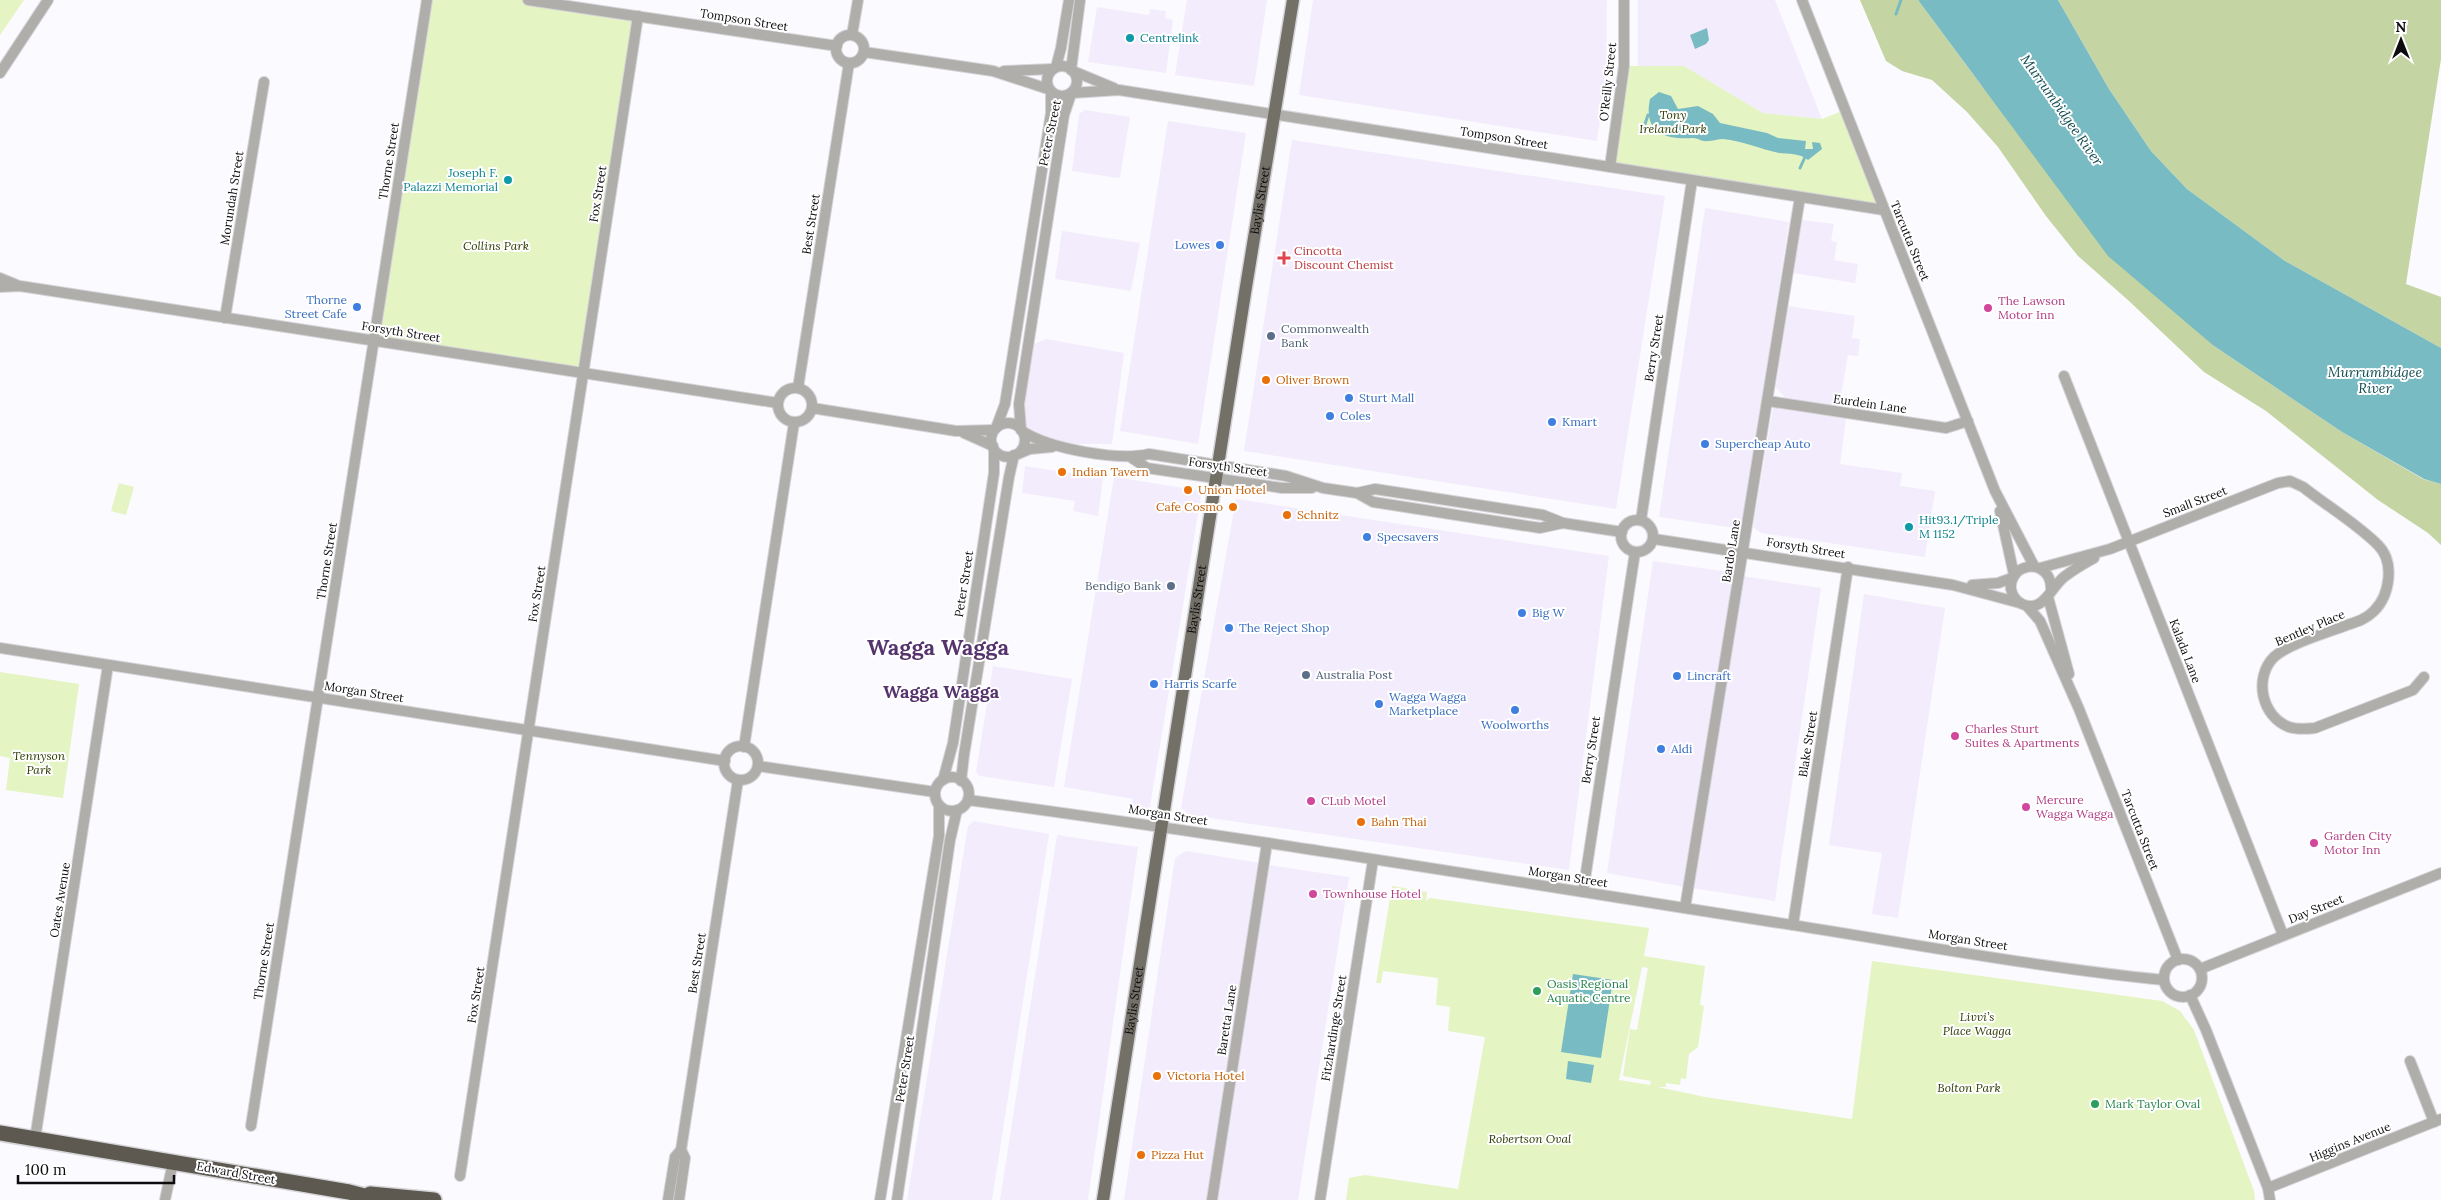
<svg xmlns="http://www.w3.org/2000/svg" width="2441" height="1200" font-family="Lora,serif">
<style>
.built{fill:#f3ecfd}
.green{fill:#e4f4c3;fill-rule:evenodd}
.forest{fill:#c4d4a3}
.water{fill:#79bbc2}
.lines{fill:none;stroke-linecap:round;stroke-linejoin:round}
.stream{stroke:#79bbc2;stroke-width:3}
.minor-casing{stroke:#d5d4d8;stroke-width:12}
.major-casing{stroke:#d5d4d8;stroke-width:15}
.highway-casing{stroke:#d5d4d8;stroke-width:18}
.minor{stroke:#b0aeaa;stroke-width:10}
.major{stroke:#737068;stroke-width:12}
.highway{stroke:#5d5951;stroke-width:15}
.culture-dot{fill:#0f9aa8;stroke:#fff;stroke-width:2}
.shop-dot{fill:#3f7fe0;stroke:#fff;stroke-width:2}
.health-dot{fill:#e0444e;stroke:#fff;stroke-width:2}
.hotel-dot{fill:#d1479c;stroke:#fff;stroke-width:2}
.service-dot{fill:#5c6f8a;stroke:#fff;stroke-width:2}
.food-dot{fill:#e8710a;stroke:#fff;stroke-width:2}
.leisure-dot{fill:#2e9e5b;stroke:#fff;stroke-width:2}
.labels{text-anchor:middle;stroke-width:4;stroke-linejoin:round;paint-order:stroke}
.street-label{font-size:12px;fill:#0d0b0e;stroke:#fff}
.culture-label{font-size:12px;fill:#0d838f;stroke:#fff;text-anchor:start}
.park-label{font-size:12px;font-style:italic;fill:#2e3b01;stroke:#fff}
.shop-label{font-size:12px;fill:#366cbe;stroke:#fff;text-anchor:start}
.health-label{font-size:12px;fill:#be3a42;stroke:#fff;text-anchor:start}
.hotel-label{font-size:12px;fill:#b23c85;stroke:#fff;text-anchor:start}
.service-label{font-size:12px;fill:#4e5e75;stroke:#fff;text-anchor:start}
.food-label{font-size:12px;fill:#c56008;stroke:#fff;text-anchor:start}
.leisure-label{font-size:12px;fill:#27864d;stroke:#fff;text-anchor:start}
.water-label{font-size:14px;font-style:italic;fill:#134e53;stroke:#fff}
.district-label{font-size:18px;font-weight:bold;fill:#56336c;stroke:#fff}
.town-label{font-size:22px;font-weight:bold;fill:#56336c;stroke:#fff}
</style>
<rect width="100%" height="100%" fill="#fbfafe"/>
<!-- built -->
<g class="built">
<path d="M1187,0H1267L1254,86L1175,75Z"/>
<path d="M1313,0H1607L1606,79L1597,141L1299,95Z"/>
<path d="M1638,0H1775L1822,119L1763,113L1684,66H1638Z"/>
<path d="M1097,7L1149,15L1150,9L1166,11L1165,18L1173,20L1166,73L1088,62Z"/>
<path d="M1085,110L1130,117L1120,177L1118,178L1072,171L1079,114Z"/>
<path d="M1168,121L1246,133L1198,444L1120,431Z"/>
<path d="M1292,140L1665,196L1616,509L1244,451Z"/>
<path d="M1705,208L1789,222L1742,529L1659,517Z"/>
<path d="M1801,220L1834,224L1831,241L1837,242L1834,260L1858,264L1855,283L1793,273Z"/>
<path d="M1062,231L1140,243L1131,291L1055,279Z"/>
<path d="M1788,306L1855,316L1852,338L1860,339L1858,356L1848,355L1839,407L1786,399L1776,387Z"/>
<path d="M1046,339L1124,353L1112,444H1056L1029,433L1021,420L1032,345Z"/>
<path d="M1782,406L1846,418L1840,464L1902,473L1900,486L1935,491L1925,557L1761,533L1753,527L1773,408Z"/>
<path d="M1025,466L1103,478L1098,516L1073,511L1075,501L1022,493Z"/>
<path d="M1114,477L1197,490L1201,495L1150,807L1141,810L1131,808L1133,799L1064,787Z"/>
<path d="M1236,499L1609,556L1569,870L1190,815L1181,808Z"/>
<path d="M1653,561L1735,573L1685,887L1607,873Z"/>
<path d="M1742,576L1821,588L1775,901L1692,888Z"/>
<path d="M1864,594L1945,608L1898,918L1872,914L1882,853L1829,845Z"/>
<path d="M993,666L1072,679L1054,787L980,776L976,772Z"/>
<path d="M974,821L1049,834L992,1200H907L968,826Z"/>
<path d="M1057,835L1138,847L1088,1200H1000Z"/>
<path d="M1186,851L1261,863L1209,1200H1124L1175,858Z"/>
<path d="M1269,865L1349,877L1298,1200H1216Z"/>
</g>
<!-- green -->
<g class="green">
<path d="M0,0H24L0,35Z"/>
<path d="M427,0H528L638,16L584,373L374,341Z"/>
<path d="M1624,66H1684L1763,113L1822,119L1845,110L1883,210L1610,167Z"/>
<path d="M119,483L134,487L126,515L111,511Z"/>
<path d="M0,672L79,684L63,798L6,790L10,758L0,756Z"/>
<path d="M1392,886L1427,892L1426,901L1430,898L1649,928L1644,956L1705,966L1700,1005L1704,1006L1698,1047L1689,1054L1686,1079L1681,1078L1680,1085L1666,1083V1087H1658L1705,1097L1852,1119L1872,961L2162,1001L2180,1011L2194,1030L2254,1191L2255,1200H1346L1349,1178L1365,1175L1458,1189L1485,1037L1448,1031L1450,1007L1436,1005L1438,978L1383,971L1381,983H1376ZM1642,967L1648,968L1637,1030L1630,1029L1623,1076L1651,1081L1650,1085L1619,1080Z"/>
</g>
<!-- forest -->
<g class="forest">
<path d="M1860,0H1918L1981,85L2214,346L2342,432L2423,479L2441,484V545L2428,533L2378,500L2266,411L2204,372L2129,301L2078,256L2046,216L1998,147L1967,112L1932,80L1902,71L1886,61Z"/>
<path d="M2058,0H2441V59L2406,284L2441,297V348L2285,261L2187,189L2151,151L2109,89Z"/>
</g>
<!-- water -->
<g class="water">
<path d="M1918,0H2058L2109,89L2151,151L2187,189L2285,261L2441,348V484L2424,479L2342,432L2214,346L2108,256Z"/>
<path d="M1707,28L1709,40L1706,44L1695,49L1690,35Z"/>
<path d="M1659,92L1671,96L1678,109L1698,106L1713,114L1720,123L1767,133L1778,138L1806,141L1805,149H1813L1812,142L1820,143L1822,149L1808,160C1800,153 1788,154 1779,153C1760,149 1743,141 1723,139C1718,139 1713,141 1708,141C1702,142 1698,138 1693,138C1664,140 1643,132 1650,99Z"/>
<path d="M1573,974L1613,980L1601,1058L1561,1052Z"/>
<path d="M1568,1061L1594,1065L1591,1083L1566,1079Z"/>
</g>
<g class="lines">
<!-- stream -->
<g class="stream">
<path d="M1896,14L1901,0"/>
<path d="M1643,130L1648,115"/>
<path d="M1800,168L1805,157"/>
</g>
<defs>
<g id="minor">
<path d="M528,0L837,46"/>
<path d="M1802,0L1995,491L2034,566"/>
<path d="M852,35L858,0"/>
<circle cx="850" cy="49" r="14"/>
<path d="M864,52L993,71L1048,89"/>
<circle cx="1062" cy="81" r="15"/>
<path d="M1056,67L1061,48L1069,0"/>
<path d="M1071,70L1080,0"/>
<path d="M1004,71L1053,69"/>
<path d="M1073,71L1114,88"/>
<path d="M0,73L48,0"/>
<path d="M1072,93L1119,90L1884,210"/>
<path d="M1610,167L1624,66V0"/>
<path d="M0,278L17,285"/>
<path d="M0,287L20,286L778,403"/>
<path d="M225,318L264,82"/>
<path d="M2064,376L2283,935"/>
<circle cx="795" cy="405" r="17"/>
<path d="M798,388L849,63"/>
<path d="M1768,401L1946,428L1968,421"/>
<path d="M812,408L956,431L994,430"/>
<circle cx="1008" cy="440" r="17"/>
<path d="M996,428L1005,404L1051,113V93"/>
<path d="M1021,430L1019,404L1064,115L1071,94"/>
<path d="M1022,431C1050,449 1118,461 1149,454L1286,476L1323,488L1357,493L1373,502L1540,528L1563,523"/>
<path d="M964,433L993,446"/>
<path d="M1018,454L1030,449L1052,447"/>
<path d="M1132,458L1147,468L1282,488H1312"/>
<path d="M1357,493L1375,489L1543,515L1563,523L1622,532"/>
<path d="M2000,511L2014,575"/>
<circle cx="1637" cy="536" r="16"/>
<path d="M1641,520L1692,180"/>
<path d="M1654,539L1953,585L2020,603"/>
<path d="M2040,568L2110,549L2278,483L2290,481L2303,487C2327,506 2356,523 2378,545C2395,562 2390,595 2374,611C2366,619 2357,622 2347,625C2327,633 2290,643 2274,657C2253,678 2262,717 2289,727C2298,730 2307,729 2315,728L2413,690L2424,677"/>
<path d="M1972,585L1998,583L2012,578"/>
<path d="M2051,590C2052,571 2035,560 2018,571C2013,576 2010,581 2011,589C2012,595 2016,601 2022,604C2043,614 2051,587 2064,577C2073,570 2083,564 2094,558"/>
<path d="M2048,597L2069,674"/>
<path d="M2027,606L2040,621L2079,709L2178,960"/>
<path d="M0,648L725,761"/>
<circle cx="741" cy="763" r="17"/>
<path d="M744,747L794,423"/>
<path d="M758,766L935,792"/>
<circle cx="952" cy="794" r="17"/>
<path d="M943,780L953,743L994,473V450"/>
<path d="M961,781L964,755L1009,477L1014,455"/>
<path d="M968,800C1237,836 1505,880 1773,922C1903,942 2033,967 2164,980"/>
<path d="M1583,892L1635,552"/>
<path d="M1685,908L1800,197"/>
<path d="M1793,925L1848,567"/>
<circle cx="2183" cy="978" r="19"/>
<path d="M2200,969L2441,873"/>
<path d="M2190,995L2206,1030L2268,1188L2270,1200"/>
<path d="M2410,1061L2434,1122"/>
<path d="M251,1126L427,0"/>
<path d="M35,1139L108,665"/>
<path d="M460,1176L638,16"/>
<path d="M2268,1188L2441,1119"/>
<path d="M165,1200L173,1162"/>
<path d="M668,1200L675,1157L681,1150L738,780"/>
<path d="M679,1200L685,1158L681,1150"/>
<path d="M880,1200L939,836V806"/>
<path d="M897,1200L950,840L957,810"/>
<path d="M1212,1200L1267,843"/>
<path d="M1320,1200L1373,860"/>
</g>
<g id="major">
<path id="s1" d="M1103,1200L1245,293L1293,0"/>
</g>
<g id="highway">
<path d="M0,1133L349,1192L380,1200"/>
<path d="M370,1194L434,1200"/>
</g>
</defs>
<!-- minor casing -->
<use href="#minor" class="minor-casing"/>
<!-- major casing -->
<use href="#major" class="major-casing"/>
<!-- highway casing -->
<use href="#highway" class="highway-casing"/>
<!-- minor -->
<use href="#minor" class="minor"/>
<!-- major -->
<use href="#major" class="major"/>
<!-- highway -->
<use href="#highway" class="highway"/>
</g>
<!-- markers -->
<g class="culture-dot">
<circle cx="1130" cy="38" r="5"/>
<circle cx="508" cy="180" r="5"/>
<circle cx="1909" cy="527" r="5"/>
</g>
<g class="shop-dot">
<circle cx="1220" cy="245" r="5"/>
<circle cx="357" cy="307" r="5"/>
<circle cx="1349" cy="398" r="5"/>
<circle cx="1330" cy="416" r="5"/>
<circle cx="1552" cy="422" r="5"/>
<circle cx="1705" cy="444" r="5"/>
<circle cx="1367" cy="537" r="5"/>
<circle cx="1522" cy="613" r="5"/>
<circle cx="1229" cy="628" r="5"/>
<circle cx="1677" cy="676" r="5"/>
<circle cx="1154" cy="684" r="5"/>
<circle cx="1379" cy="704" r="5"/>
<circle cx="1515" cy="710" r="5"/>
<circle cx="1661" cy="749" r="5"/>
</g>
<path class="health-dot" d="M1281.5 250.5h5v5h5v5h-5v5h-5v-5h-5v-5h5z"/>
<g class="hotel-dot">
<circle cx="1988" cy="308" r="5"/>
<circle cx="1955" cy="736" r="5"/>
<circle cx="1311" cy="801" r="5"/>
<circle cx="2026" cy="807" r="5"/>
<circle cx="2314" cy="843" r="5"/>
<circle cx="1313" cy="894" r="5"/>
</g>
<g class="service-dot">
<circle cx="1271" cy="336" r="5"/>
<circle cx="1171" cy="586" r="5"/>
<circle cx="1306" cy="675" r="5"/>
</g>
<g class="food-dot">
<circle cx="1266" cy="380" r="5"/>
<circle cx="1062" cy="472" r="5"/>
<circle cx="1188" cy="490" r="5"/>
<circle cx="1233" cy="507" r="5"/>
<circle cx="1287" cy="515" r="5"/>
<circle cx="1361" cy="822" r="5"/>
<circle cx="1157" cy="1076" r="5"/>
<circle cx="1141" cy="1155" r="5"/>
</g>
<g class="leisure-dot">
<circle cx="1537" cy="991" r="5"/>
<circle cx="2095" cy="1104" r="5"/>
</g>
<g class="labels">
<!-- street labels -->
<g class="street-label">
<text transform="translate(744 20) rotate(9)" y="4">Tompson Street</text>
<text transform="translate(1608 82) rotate(-84)" y="4">O'Reilly Street</text>
<text transform="translate(1050 133) rotate(-78)" y="4">Peter Street</text>
<text transform="translate(1504 138) rotate(9)" y="4">Tompson Street</text>
<text transform="translate(389 161) rotate(-81)" y="4">Thorne Street</text>
<text transform="translate(598 194) rotate(-81)" y="4">Fox Street</text>
<text transform="translate(232 198) rotate(-81)" y="4">Morundah Street</text>
<text dy="4" stroke="none"><textPath href="#s1" startOffset="1012">Baylis Street</textPath></text>
<text transform="translate(811 224) rotate(-81)" y="4">Best Street</text>
<text transform="translate(1910 241) rotate(68)" y="4">Tarcutta Street</text>
<text transform="translate(401 332) rotate(9)" y="4">Forsyth Street</text>
<text transform="translate(1654 348) rotate(-81)" y="4">Berry Street</text>
<text transform="translate(1870 404) rotate(8)" y="4">Eurdein Lane</text>
<text transform="translate(1228 467) rotate(8)" y="4">Forsyth Street</text>
<text transform="translate(2195 502) rotate(-21)" y="4">Small Street</text>
<text transform="translate(1806 548) rotate(9)" y="4">Forsyth Street</text>
<text transform="translate(1731 551) rotate(-81)" y="4">Bardo Lane</text>
<text transform="translate(327 561) rotate(-81)" y="4">Thorne Street</text>
<text transform="translate(964 584) rotate(-81)" y="4">Peter Street</text>
<text transform="translate(537 594) rotate(-81)" y="4">Fox Street</text>
<text dy="4" stroke="none"><textPath href="#s1" startOffset="608">Baylis Street</textPath></text>
<text transform="translate(2310 628) rotate(-23)" y="4">Bentley Place</text>
<text transform="translate(2185 651) rotate(69)" y="4">Kalada Lane</text>
<text transform="translate(364 692) rotate(9)" y="4">Morgan Street</text>
<text transform="translate(1808 744) rotate(-81)" y="4">Blake Street</text>
<text transform="translate(1591 750) rotate(-81)" y="4">Berry Street</text>
<text transform="translate(1168 815) rotate(9)" y="4">Morgan Street</text>
<text transform="translate(2140 830) rotate(69)" y="4">Tarcutta Street</text>
<text transform="translate(1568 877) rotate(9)" y="4">Morgan Street</text>
<text transform="translate(60 900) rotate(-81)" y="4">Oates Avenue</text>
<text transform="translate(2316 909) rotate(-22)" y="4">Day Street</text>
<text transform="translate(1968 940) rotate(9)" y="4">Morgan Street</text>
<text transform="translate(264 961) rotate(-81)" y="4">Thorne Street</text>
<text transform="translate(697 963) rotate(-81)" y="4">Best Street</text>
<text transform="translate(476 995) rotate(-81)" y="4">Fox Street</text>
<text dy="4" stroke="none"><textPath href="#s1" startOffset="202">Baylis Street</textPath></text>
<text transform="translate(1227 1020) rotate(-81)" y="4">Baretta Lane</text>
<text transform="translate(1334 1028) rotate(-81)" y="4">Fitzhardinge Street</text>
<text transform="translate(905 1069) rotate(-81)" y="4">Peter Street</text>
<text transform="translate(2350 1142) rotate(-22)" y="4">Higgins Avenue</text>
<text transform="translate(236 1173) rotate(10)" y="4">Edward Street</text>
</g>
<!-- culture labels -->
<g class="culture-label">
<text x="1140" y="42">Centrelink</text>
<text x="498" y="177" text-anchor="end">Joseph F.<tspan x="498" dy="14">Palazzi Memorial</tspan></text>
<text x="1919" y="524">Hit93.1/Triple<tspan x="1919" dy="14">M 1152</tspan></text>
</g>
<!-- park labels -->
<g class="park-label">
<text x="1673" y="119">Tony<tspan x="1673" dy="14">Ireland Park</tspan></text>
<text x="496" y="250">Collins Park</text>
<text x="39" y="760">Tennyson<tspan x="39" dy="14">Park</tspan></text>
<text x="1977" y="1021">Livvi’s<tspan x="1977" dy="14">Place Wagga</tspan></text>
<text x="1969" y="1092">Bolton Park</text>
<text x="1530" y="1143">Robertson Oval</text>
</g>
<!-- shop labels -->
<g class="shop-label">
<text x="1210" y="249" text-anchor="end">Lowes</text>
<text x="347" y="304" text-anchor="end">Thorne<tspan x="347" dy="14">Street Cafe</tspan></text>
<text x="1359" y="402">Sturt Mall</text>
<text x="1340" y="420">Coles</text>
<text x="1562" y="426">Kmart</text>
<text x="1715" y="448">Supercheap Auto</text>
<text x="1377" y="541">Specsavers</text>
<text x="1532" y="617">Big W</text>
<text x="1239" y="632">The Reject Shop</text>
<text x="1687" y="680">Lincraft</text>
<text x="1164" y="688">Harris Scarfe</text>
<text x="1389" y="701">Wagga Wagga<tspan x="1389" dy="14">Marketplace</tspan></text>
<text x="1515" y="729" text-anchor="middle">Woolworths</text>
<text x="1671" y="753">Aldi</text>
</g>
<!-- health labels -->
<g class="health-label">
<text x="1294" y="255">Cincotta<tspan x="1294" dy="14">Discount Chemist</tspan></text>
</g>
<!-- hotel labels -->
<g class="hotel-label">
<text x="1998" y="305">The Lawson<tspan x="1998" dy="14">Motor Inn</tspan></text>
<text x="1965" y="733">Charles Sturt<tspan x="1965" dy="14">Suites &amp; Apartments</tspan></text>
<text x="2036" y="804">Mercure<tspan x="2036" dy="14">Wagga Wagga</tspan></text>
<text x="1321" y="805">CLub Motel</text>
<text x="2324" y="840">Garden City<tspan x="2324" dy="14">Motor Inn</tspan></text>
<text x="1323" y="898">Townhouse Hotel</text>
</g>
<!-- service labels -->
<g class="service-label">
<text x="1281" y="333">Commonwealth<tspan x="1281" dy="14">Bank</tspan></text>
<text x="1161" y="590" text-anchor="end">Bendigo Bank</text>
<text x="1316" y="679">Australia Post</text>
</g>
<!-- food labels -->
<g class="food-label">
<text x="1276" y="384">Oliver Brown</text>
<text x="1072" y="476">Indian Tavern</text>
<text x="1198" y="494">Union Hotel</text>
<text x="1223" y="511" text-anchor="end">Cafe Cosmo</text>
<text x="1297" y="519">Schnitz</text>
<text x="1371" y="826">Bahn Thai</text>
<text x="1167" y="1080">Victoria Hotel</text>
<text x="1151" y="1159">Pizza Hut</text>
</g>
<!-- leisure labels -->
<g class="leisure-label">
<text x="1547" y="988">Oasis Regional<tspan x="1547" dy="14">Aquatic Centre</tspan></text>
<text x="2105" y="1108">Mark Taylor Oval</text>
</g>
<!-- water labels -->
<g class="water-label">
<text transform="translate(2062 110) rotate(55)" y="5">Murrumbidgee River</text>
<text x="2375" y="377">Murrumbidgee<tspan x="2375" dy="16">River</tspan></text>
</g>
<!-- district labels -->
<g class="district-label">
<text x="941" y="698">Wagga Wagga</text>
</g>
<!-- town labels -->
<g class="town-label">
<text x="938" y="655">Wagga Wagga</text>
</g>
</g>
<!-- north arrow -->
<g transform="translate(2401 40)" stroke="#ffffff" stroke-width="4" paint-order="stroke">
<path d="M0-4L9 19L0 12L-9 19Z" fill="#0d0b0e"/>
<text y="-8" font-size="14" font-weight="bold" text-anchor="middle" fill="#0d0b0e">N</text>
</g>
<!-- scale -->
<path d="M18 1175v8h156v-8" fill="none" stroke="#0d0b0e" stroke-width="2.5"/>
<text x="25" y="1175" font-size="15" fill="#0d0b0e" stroke="#ffffff" stroke-width="4" paint-order="stroke">100 m</text>
</svg>
